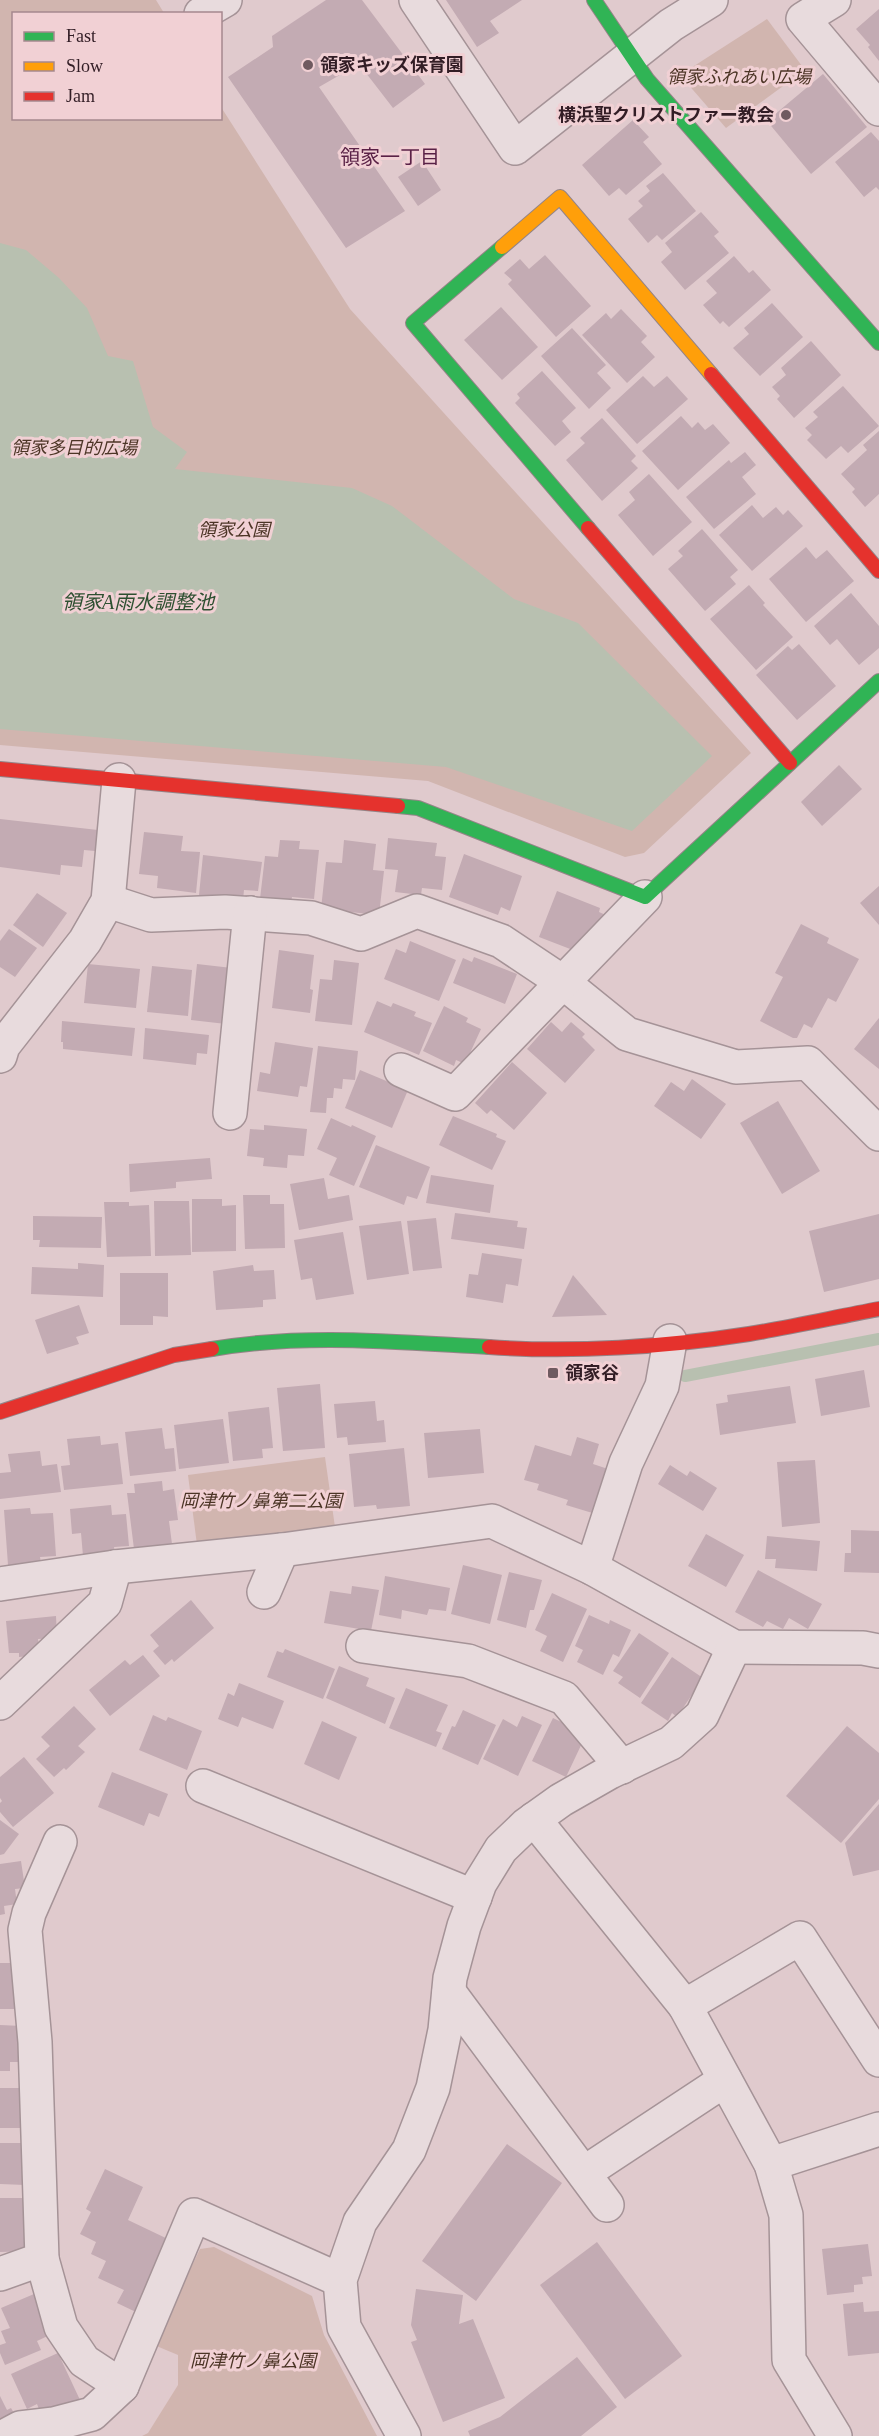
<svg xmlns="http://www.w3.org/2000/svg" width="879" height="2436" font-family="'Times New Roman','Noto Sans JP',serif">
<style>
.green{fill:#d1b5af}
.water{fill:#b8c0b0}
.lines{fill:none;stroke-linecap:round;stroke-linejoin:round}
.stream{stroke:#b8c0b0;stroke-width:12}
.building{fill:#c3abb3}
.street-casing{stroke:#a59397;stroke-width:36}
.fast-casing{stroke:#948487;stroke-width:16}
.slow-casing{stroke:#948487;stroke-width:16}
.jam-casing{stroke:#948487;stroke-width:16}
.street{stroke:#e8dbdd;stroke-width:33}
.fast{stroke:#30b455;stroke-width:14}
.slow{stroke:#ff9f0a;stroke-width:14}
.jam{stroke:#e5322d;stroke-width:14}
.poi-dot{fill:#6f5a60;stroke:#f1d0d4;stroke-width:2}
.labels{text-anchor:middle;stroke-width:6;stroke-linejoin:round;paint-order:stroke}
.poi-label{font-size:18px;font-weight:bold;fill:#321d25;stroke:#f1d0d4;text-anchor:start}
.park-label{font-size:18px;font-style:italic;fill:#4c3526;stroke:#f1d0d4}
.neighbourhood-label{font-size:20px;fill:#5a2146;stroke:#f1d0d4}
.water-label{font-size:20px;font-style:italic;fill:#2e5031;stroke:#f1d0d4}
</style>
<rect width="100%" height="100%" fill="#e0cacd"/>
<!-- green -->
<g class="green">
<path d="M0,0H156L164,13L14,14V118H220L221,107L350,309L751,753L644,853L625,857L428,781L0,745Z"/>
<path d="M767,19L805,70L726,128L680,75Z"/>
<path d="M325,1457L335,1527L197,1545L188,1475Z"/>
<path d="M214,2247L312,2296L324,2335L377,2436H142L148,2433L178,2385V2355L154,2345L200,2249Z"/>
</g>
<!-- water -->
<path class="water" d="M0,243L26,250L59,278L87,308L108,356L133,361L153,427L187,452L175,469L352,488L392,506L514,599L578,623L712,756L632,831L446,767L0,729Z"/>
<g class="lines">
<!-- stream -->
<path class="stream" d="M685,1376L879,1339"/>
</g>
<!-- building -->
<g class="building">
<path d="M326,0H362L425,84L393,108L359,64L319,87L405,211L346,248L228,77L273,47L272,36Z"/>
<path d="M446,0H522L490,21L499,33L477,47Z"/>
<path d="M879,9V61L868,47L870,45L856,29Z"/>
<path d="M823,74L867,127L811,174L767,121Z"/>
<path d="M633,120L649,137L643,142L662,164L626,195L619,188L609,196L582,165Z"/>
<path d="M871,132L879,141V190L876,187L864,197L835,162Z"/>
<path d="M422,161L441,190L418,206L398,177Z"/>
<path d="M663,173L696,211L662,240L657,235L648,243L628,219L643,206L638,201L650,191L646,186Z"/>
<path d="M701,212L719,232L714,236L729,253L685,290L661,262L672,252L665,243Z"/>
<path d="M545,255L591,306L556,337L508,284L512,280L504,273L520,259L529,269Z"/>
<path d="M734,256L749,273L753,270L771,290L729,327L723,321L720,324L703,305L717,293L706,281Z"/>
<path d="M772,303L803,337L760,376L733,348L749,334L744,328Z"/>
<path d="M501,307L538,347L502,380L464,340Z"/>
<path d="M621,309L647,336L641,342L655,357L627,383L582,335L606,313L611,319Z"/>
<path d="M572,328L606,365L597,373L611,388L589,409L541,356Z"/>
<path d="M811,341L841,375L794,418L777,399L780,396L772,387L786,375L781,368Z"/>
<path d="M542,371L576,408L562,421L571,432L555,446L515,403L520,398L517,394Z"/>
<path d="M643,376L654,387L667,376L688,399L637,444L606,410Z"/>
<path d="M843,386L879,426L848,453L841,446L826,459L807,440L812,435L805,428L818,417L813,412Z"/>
<path d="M681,416L692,428L698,422L705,430L713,424L730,443L678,490L642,451Z"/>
<path d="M602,418L636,456L631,461L638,468L602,501L566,460L585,443L580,438Z"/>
<path d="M879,431V494L865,507L852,492L855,489L841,474L867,450L863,445Z"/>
<path d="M745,452L756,465L742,477L756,494L714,529L686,497L729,460L731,463Z"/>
<path d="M649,474L692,522L653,556L618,515L635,500L629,492Z"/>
<path d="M752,505L763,518L776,507L783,515L788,510L803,526L752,571L719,535Z"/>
<path d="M702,529L738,570L730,577L736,584L705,611L668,569L683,556L678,551Z"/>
<path d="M806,547L816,559L827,550L854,581L806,622L769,579Z"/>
<path d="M749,585L765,603L763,605L793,637L756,670L710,619Z"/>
<path d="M851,593L879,626V648L859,665L837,639L830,645L814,626Z"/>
<path d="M799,644L836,686L797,720L756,675L788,646L792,650Z"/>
<path d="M839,765L862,789L822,826L801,802Z"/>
<path d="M0,819L98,830L95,851L84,850L82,867L61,865L60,875L0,867Z"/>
<path d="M144,832L183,836L181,851L200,852L196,893L157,888L158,876L139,874Z"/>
<path d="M388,838L437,843L435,856L446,857L442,890L422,888L421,895L395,892L398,870L385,869Z"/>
<path d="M280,840L300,841L299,849L319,850L314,899L292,897L291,903L260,899L265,856L278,857Z"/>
<path d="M344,840L376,844L373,870L384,871L379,915L321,909L326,862L342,863Z"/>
<path d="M464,854L522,876L510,911L501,907L498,915L449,897Z"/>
<path d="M203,855L262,862L258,891L244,890L243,900L199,895Z"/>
<path d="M879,886V925L860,903Z"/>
<path d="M557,891L600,908L599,912L610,917L600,942L585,936L578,952L539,937Z"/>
<path d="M37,893L67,913L43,947L13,925Z"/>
<path d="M801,924L829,938L827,943L859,959L836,1002L828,998L812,1028L804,1024L797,1038H793L760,1021L783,977L775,973Z"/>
<path d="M9,929L37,948L15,977L0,967V941Z"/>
<path d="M410,941L456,960L439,1001L384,979L396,949L406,953Z"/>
<path d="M279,950L314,955L310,989L313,990L310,1013L272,1008Z"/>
<path d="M474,957L517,974L505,1004L453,983L463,958L472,962Z"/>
<path d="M334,960L359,963L352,1025L315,1021L320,979L332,980Z"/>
<path d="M88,964L140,969L136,1008L84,1003Z"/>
<path d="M197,964L232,968L226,1024L191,1020Z"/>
<path d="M152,966L192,970L188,1016L147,1012Z"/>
<path d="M377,1001L391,1007L393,1003L416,1012L414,1016L432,1023L419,1055L364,1032Z"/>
<path d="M444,1006L468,1018L466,1022L481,1029L465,1064L456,1060L454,1066L423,1051Z"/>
<path d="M879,1018V1069L854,1049Z"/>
<path d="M62,1021L135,1028L132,1056L63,1049V1042H61Z"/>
<path d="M551,1022L562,1032L571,1022L585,1034L582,1037L595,1050L565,1083L527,1049Z"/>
<path d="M145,1028L209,1035L207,1054L197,1053L196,1065L143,1059Z"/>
<path d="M275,1042L313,1048L307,1087L300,1086L298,1097L257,1091L260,1072L270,1074Z"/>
<path d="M318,1046L358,1051L355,1080L343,1079L342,1089L334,1088L333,1098H327L326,1113L310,1112Z"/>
<path d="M512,1062L547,1093L514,1130L491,1110L487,1114L475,1103Z"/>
<path d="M360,1070L408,1090L392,1128L345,1108Z"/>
<path d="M692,1079L726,1104L701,1139L654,1106L671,1082L684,1091Z"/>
<path d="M778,1101L820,1171L782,1194L740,1123Z"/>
<path d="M453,1116L497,1134L496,1137L506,1141L492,1170L439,1145Z"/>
<path d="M331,1118L351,1127L352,1125L376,1136L354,1186L329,1175L337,1158L317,1149Z"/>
<path d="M264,1125L307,1129L304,1156L288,1155L287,1168L263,1166L264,1158L247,1156L250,1129L264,1130Z"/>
<path d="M376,1145L430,1167L417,1199L407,1196L404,1205L359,1187Z"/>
<path d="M210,1158L212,1179L176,1182V1188L130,1192L129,1164Z"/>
<path d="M431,1175L494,1185L490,1213L426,1203Z"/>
<path d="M324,1178L328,1199L349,1195L353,1220L299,1230L290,1184Z"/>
<path d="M243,1195H270V1204H284L285,1248L245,1249Z"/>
<path d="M192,1199H222V1206L236,1205V1251L192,1252Z"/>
<path d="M154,1201H189L191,1255L155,1256Z"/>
<path d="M104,1202H129V1206L149,1205L151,1256L107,1257Z"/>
<path d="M455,1213L518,1221L517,1227L527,1228L524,1249L451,1239Z"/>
<path d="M879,1214V1279L824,1292L809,1231Z"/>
<path d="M33,1216L102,1217L101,1248L39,1247L40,1240H33Z"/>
<path d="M436,1218L442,1268L413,1271L407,1221Z"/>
<path d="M401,1221L409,1274L367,1280L359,1226Z"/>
<path d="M343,1232L354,1294L316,1300L312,1278L301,1280L294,1240Z"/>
<path d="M482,1253L522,1259L518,1286L506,1284L503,1303L466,1297L469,1274L478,1275Z"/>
<path d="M78,1263L104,1265L103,1297L31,1294L32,1267L78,1269Z"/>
<path d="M253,1265L254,1271L274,1270L276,1299L263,1300V1307L216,1310L213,1271Z"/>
<path d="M120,1273H168V1317L153,1316V1325H120Z"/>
<path d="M573,1275L607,1315L552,1317Z"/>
<path d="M79,1305L89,1333L76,1337L79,1344L47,1354L35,1320Z"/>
<path d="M864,1370L870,1407L821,1416L815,1379Z"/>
<path d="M320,1384L325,1448L283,1451L277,1388Z"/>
<path d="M790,1386L796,1423L720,1435L716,1404L728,1402L727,1395Z"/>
<path d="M375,1401L377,1421L384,1420L386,1442L348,1445L347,1437L337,1438L334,1404Z"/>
<path d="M269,1407L273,1448L262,1449L263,1458L233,1461L228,1412Z"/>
<path d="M223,1419L229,1463L179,1469L174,1425Z"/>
<path d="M162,1428L165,1449L174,1448L176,1471L130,1476L125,1432Z"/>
<path d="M480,1429L484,1473L428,1478L424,1433Z"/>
<path d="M100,1436L101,1445L118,1443L123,1484L64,1490L61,1466L70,1465L67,1439Z"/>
<path d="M577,1437L599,1444L593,1464L614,1471L599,1515L566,1505L568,1500L537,1490L539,1484L524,1480L535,1445L571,1456Z"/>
<path d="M404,1448L410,1506L377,1509L376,1505L354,1507L349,1454Z"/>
<path d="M40,1451L42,1466L57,1464L61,1492L0,1499V1473L11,1472L8,1454Z"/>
<path d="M815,1460L820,1523L782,1527L777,1462Z"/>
<path d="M670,1465L687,1476L690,1471L717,1488L703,1511L658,1484Z"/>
<path d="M162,1481L163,1491L174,1489L178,1520L169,1521L172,1544L134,1549L127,1493H135L134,1484Z"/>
<path d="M111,1505L112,1515L126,1514L129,1546L114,1547L115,1553L83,1556L81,1533L72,1534L70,1509Z"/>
<path d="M30,1508L31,1514L53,1513L56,1556L40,1557L41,1563L8,1565L4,1510Z"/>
<path d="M851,1530L879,1531V1573L844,1572L845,1553H851Z"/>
<path d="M706,1534L744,1555L726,1587L688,1566Z"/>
<path d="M767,1536L820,1541L817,1571L775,1568L776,1559H765Z"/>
<path d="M463,1565L502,1575L490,1624L451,1614Z"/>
<path d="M758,1570L822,1604L808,1629L789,1618L783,1629L767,1621L763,1627L735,1612Z"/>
<path d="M509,1572L542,1580L534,1610H530L526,1628L497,1620Z"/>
<path d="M385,1576L450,1588L446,1611L429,1609L427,1615L402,1610L401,1619L379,1615Z"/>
<path d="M352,1586L379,1590L371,1631L324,1623L330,1591L351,1594Z"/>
<path d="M552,1593L587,1609L563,1662L540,1651L547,1636L535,1630Z"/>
<path d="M191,1600L214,1628L174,1662L172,1659L165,1665L153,1651L159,1646L150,1635Z"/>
<path d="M589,1615L609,1624L610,1620L631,1630L619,1657L613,1654L603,1675L577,1662L583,1650L575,1646Z"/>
<path d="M56,1616L57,1638L38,1639L40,1655L19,1657V1653H9L6,1621Z"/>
<path d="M639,1633L669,1653L640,1698L618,1683L623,1677L613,1671Z"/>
<path d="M285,1649L335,1669L323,1699L267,1677L277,1651L283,1653Z"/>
<path d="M143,1655L160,1676L110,1716L89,1690L125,1660L130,1665Z"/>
<path d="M672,1657L703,1678L677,1717L672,1713L668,1721L641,1703Z"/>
<path d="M339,1666L369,1678L366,1686L395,1698L385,1724L326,1698Z"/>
<path d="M239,1683L284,1701L273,1729L242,1717L238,1727L218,1719L228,1693L234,1696Z"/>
<path d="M406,1688L448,1705L436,1731L442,1733L436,1747L389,1728Z"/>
<path d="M74,1706L96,1729L78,1746L85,1752L66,1770L64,1768L54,1777L36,1759L50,1746L41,1737Z"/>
<path d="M463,1710L496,1725L478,1765L442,1749L452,1726L455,1727Z"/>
<path d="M153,1715L166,1721L168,1717L202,1731L187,1770L139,1750Z"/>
<path d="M522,1716L542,1725L518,1776L483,1759L503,1719L517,1727Z"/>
<path d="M553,1718L574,1728L572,1733L584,1739L566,1777L532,1761Z"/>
<path d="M322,1721L357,1737L339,1780L304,1764Z"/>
<path d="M847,1726L879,1753V1799L841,1843L786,1796Z"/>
<path d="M24,1757L54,1793L13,1827L0,1812V1803L2,1801L0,1798V1777Z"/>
<path d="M112,1772L168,1794L159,1817L149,1813L144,1826L98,1807Z"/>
<path d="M879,1804V1870L853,1876L845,1843Z"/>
<path d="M0,1820L19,1834L4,1854L0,1855Z"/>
<path d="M21,1861L25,1888L15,1889L17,1904L4,1906L5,1914L0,1915V1864Z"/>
<path d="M0,1963H14L23,2009H0Z"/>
<path d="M0,2025L22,2026L21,2062H10V2071H0Z"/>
<path d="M0,2088H21L20,2128H0Z"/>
<path d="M0,2143H25V2185L0,2184Z"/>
<path d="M507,2144L562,2183L476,2301L422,2261Z"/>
<path d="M105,2169L143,2187L128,2220L172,2241L138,2313L117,2303L124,2290L98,2278L106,2261L91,2254L96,2242L80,2234L91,2212L86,2209Z"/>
<path d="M0,2198H30L31,2251L0,2252Z"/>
<path d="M597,2242L682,2356L625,2399L540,2285Z"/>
<path d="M868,2244L872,2276L862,2277L863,2284L854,2285V2292L827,2295L822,2249Z"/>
<path d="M416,2289L463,2295L459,2324L473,2319L505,2398L443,2422L411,2342L417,2340L411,2325Z"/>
<path d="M34,2294L52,2334L37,2341L41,2350L5,2365L0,2353V2345L6,2343L1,2331L10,2328L1,2308Z"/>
<path d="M863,2302L864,2312L879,2311V2353L848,2356L843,2304Z"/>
<path d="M58,2353L80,2400L42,2417L37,2404L27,2409L11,2374Z"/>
<path d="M577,2357L617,2407L581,2436H470L468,2431L500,2417Z"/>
<path d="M0,2396L7,2410L11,2408L19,2422L0,2432Z"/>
</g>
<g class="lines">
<defs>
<g id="street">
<path d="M416,0L515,148L671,25L711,0"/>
<path d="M834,0L803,19L879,109"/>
<path d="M201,14L225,0"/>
<path d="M108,901L151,915L225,912L311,918L361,934L417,911L501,941L564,983L627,1034L736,1067L808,1063L879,1134"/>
<path d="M0,1056L3,1046L85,941L108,901L119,780"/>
<path d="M401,1070L455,1094L645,897"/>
<path d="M230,1113L250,913"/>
<path d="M592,1568L626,1463L662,1386L670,1341"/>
<path d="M0,1584L115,1567L282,1550L492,1521L592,1568L734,1647L863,1648L879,1651"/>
<path d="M264,1592L282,1550"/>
<path d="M363,1646L468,1661L564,1698L622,1767"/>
<path d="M0,1703L105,1603L115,1567"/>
<path d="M203,1786L475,1897"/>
<path d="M534,1819L685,2006L771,2164L786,2215L789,2360L835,2436"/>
<path d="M449,1992L607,2205"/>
<path d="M685,2006L800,1938L879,2060"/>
<path d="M771,2164L879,2129"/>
<path d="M584,2173L725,2080"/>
<path d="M42,2259L61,2327L84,2361L122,2386"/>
<path d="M0,2274L42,2259L35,2042L25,1930L29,1913L60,1842"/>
<path d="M5,2436L20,2428L54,2424L92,2414L122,2386L194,2215L340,2280"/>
<path d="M404,2436L344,2327L340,2280L360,2222L409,2150L433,2088L445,2030L450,1978L464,1926L480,1883L501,1849L526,1825L561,1800L610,1772L671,1743L702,1715L734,1647"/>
</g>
<g id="fast">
<path d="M594,0L647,79L879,343"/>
<path d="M502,247L413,323L588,528"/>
<path d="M398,806L418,808L645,897L879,681"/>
<path d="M212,1349C304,1333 396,1342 489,1347"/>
</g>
<path id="slow" d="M502,247L560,197L711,374"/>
<g id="jam">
<path d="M711,374L879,571"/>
<path d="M588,528L790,763"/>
<path d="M0,769L398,806"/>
<path d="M489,1347C572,1353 666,1347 749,1334C792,1327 836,1317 879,1309"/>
<path d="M0,1412L174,1355L212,1349"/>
</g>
</defs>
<!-- street casing -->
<use href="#street" class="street-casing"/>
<!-- fast casing -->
<use href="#fast" class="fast-casing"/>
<!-- slow casing -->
<use href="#slow" class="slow-casing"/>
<!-- jam casing -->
<use href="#jam" class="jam-casing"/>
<!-- street -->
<use href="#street" class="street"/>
<!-- fast -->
<use href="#fast" class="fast"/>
<!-- slow -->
<use href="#slow" class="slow"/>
<!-- jam -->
<use href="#jam" class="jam"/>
</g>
<!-- markers -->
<g class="poi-dot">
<circle cx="308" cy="65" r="6"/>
<circle cx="786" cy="115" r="6"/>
<rect x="547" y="1367" width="12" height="12" rx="3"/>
</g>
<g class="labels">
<!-- poi labels -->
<g class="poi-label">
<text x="320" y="71">領家キッズ保育園</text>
<text x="774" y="121" text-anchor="end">横浜聖クリストファー教会</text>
<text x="565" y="1379">領家谷</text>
</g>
<!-- park labels -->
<g class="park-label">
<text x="739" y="83">領家ふれあい広場</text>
<text x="74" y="454">領家多目的広場</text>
<text x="234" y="536">領家公園</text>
<text x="261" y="1507">岡津竹ノ鼻第二公園</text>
<text x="253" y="2367">岡津竹ノ鼻公園</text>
</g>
<!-- neighbourhood labels -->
<g class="neighbourhood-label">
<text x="390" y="164">領家一丁目</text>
</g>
<!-- water labels -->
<g class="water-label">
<text x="138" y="609">領家A雨水調整池</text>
</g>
</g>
<!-- legend -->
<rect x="12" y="12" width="210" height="108" fill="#f1d0d4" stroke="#a5888e" stroke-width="1.5"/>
<rect x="24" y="32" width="30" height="9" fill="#30b455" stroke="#a5888e" stroke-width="1.5"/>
<text x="66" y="42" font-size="18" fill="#321d25">Fast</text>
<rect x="24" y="62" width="30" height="9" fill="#ff9f0a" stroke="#a5888e" stroke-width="1.5"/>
<text x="66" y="72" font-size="18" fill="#321d25">Slow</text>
<rect x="24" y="92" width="30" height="9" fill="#e5322d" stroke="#a5888e" stroke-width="1.5"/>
<text x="66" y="102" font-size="18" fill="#321d25">Jam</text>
</svg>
